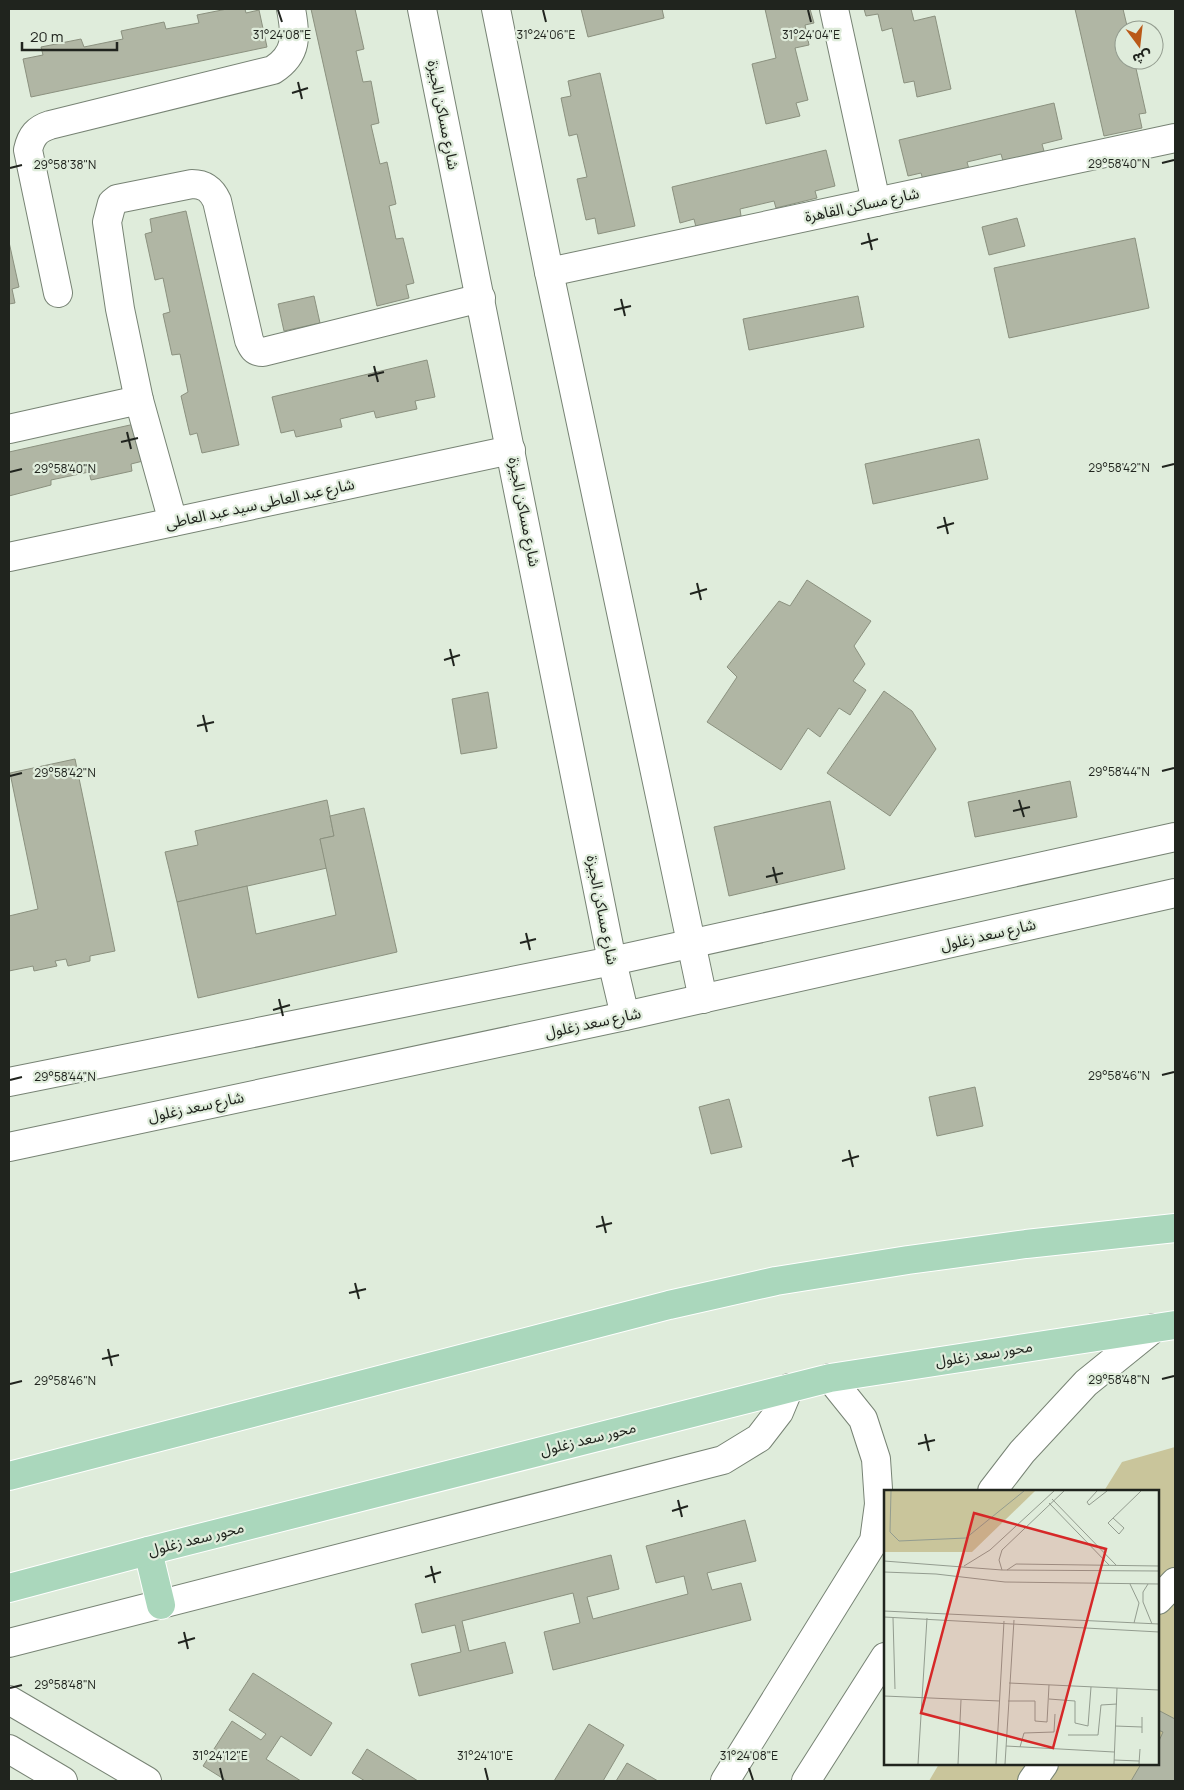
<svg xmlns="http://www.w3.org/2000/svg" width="1184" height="1790" font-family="Manrope,'Noto Sans Arabic',sans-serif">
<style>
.green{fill:#c9c59b}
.building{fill:#b0b6a4;stroke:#8b917f}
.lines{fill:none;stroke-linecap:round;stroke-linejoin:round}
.minor-casing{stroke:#778374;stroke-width:30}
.major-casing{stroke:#fff;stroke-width:30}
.minor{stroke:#fff;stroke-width:28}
.major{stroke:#aad7bc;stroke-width:28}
.ticks{fill:none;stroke:#20241e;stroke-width:2}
.labels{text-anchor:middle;stroke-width:4.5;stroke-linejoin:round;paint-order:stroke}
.street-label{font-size:15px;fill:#20241e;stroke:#dfecdb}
.inset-road{fill:none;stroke:#939c8f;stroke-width:1}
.view{fill:#d62828;fill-opacity:0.15;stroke:#d62828;stroke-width:2.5}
.inset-edge{fill:none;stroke:#20241e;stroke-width:2.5}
.ticks-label{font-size:12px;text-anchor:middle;fill:#20241e;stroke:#dfecdb;stroke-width:4.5;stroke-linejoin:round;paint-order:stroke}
</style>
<rect width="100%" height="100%" fill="#dfecdb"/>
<!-- green -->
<path class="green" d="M1175,1447V1781H929L939,1764H1158V1491H1104L1122,1462Z"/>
<!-- building -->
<g class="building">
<path d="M227,9H245L246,13L259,10L267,47L31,97L23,59L43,55L41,47L81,39L84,47L123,39L121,31L164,22L166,29L199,23L197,15Z"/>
<path d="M311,9H355L364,49L356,51L363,82L371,81L379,123L371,125L380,164L387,162L396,204L389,206L396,239L403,238L414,283L406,285L409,298L377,306Z"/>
<path d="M581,9H662L664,18L588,37Z"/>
<path d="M765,9H810L814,23L805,25L809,45L795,48L808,100L796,103L800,116L766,124L752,64L776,58Z"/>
<path d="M864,9H911L914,21L935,16L951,89L917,97L914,81L904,83L892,28L882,31L878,14L866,16Z"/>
<path d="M1075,9H1123L1128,30H1124V32L1120,33L1124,60H1126L1127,65L1135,64L1146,113L1139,114L1142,128L1104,136Z"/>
<path d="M600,73L635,226L598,234L595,218L586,220L577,179L587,177L577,134L569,136L561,98L571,96L568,81Z"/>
<path d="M1054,103L1062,139L1042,144L1044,151L1003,161L1001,154L967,162L969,169L923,180L921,173L908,176L899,140Z"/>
<path d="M826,150L835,186L815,191L817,198L776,208L774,201L740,209L741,216L696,227L694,219L680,223L672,187Z"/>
<path d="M186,211L239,445L202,453L197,433L190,435L181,396L188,392L180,354L172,355L163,314L170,312L163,278L155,280L145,234L152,232L150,219Z"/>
<path d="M1017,218L1025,246L989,255L982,227Z"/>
<path d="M1135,238L1149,308L1009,338L994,268Z"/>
<path d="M9,242L19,287L12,289L15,303L9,304Z"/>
<path d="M314,296L320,323L284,331L278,304Z"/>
<path d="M858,296L864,327L749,350L743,319Z"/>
<path d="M427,360L435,397L415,401L417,409L376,418L374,411L340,419L342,427L296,437L294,430L281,433L272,397Z"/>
<path d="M139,423L147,460L131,464L132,471L91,480L89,472L51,480V485L9,496V452Z"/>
<path d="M979,439L988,479L873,504L865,464Z"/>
<path d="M807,580L871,621L854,646L865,664L853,681L866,690L850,715L839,708L820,737L808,728L781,770L707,722L737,677L727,667L779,601L790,606Z"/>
<path d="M884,691L912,711L936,749L890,816L827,773Z"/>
<path d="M488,692L497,748L461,754L452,699Z"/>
<path d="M75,759L115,951L90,956V961L68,966L66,959L55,961L57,966L34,971L33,966L9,971V916L38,909L10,773Z"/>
<path d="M1070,781L1077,817L975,837L968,802Z"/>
<path d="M327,800L334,836L320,839L327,868L177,902L165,852L198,845L195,831Z"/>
<path d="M830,801L845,869L729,896L714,827Z"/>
<path d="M364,808L397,952L198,998L177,902L247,886L256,934L336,915L320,839L334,836L330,816Z"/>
<path d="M975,1087L983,1126L937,1136L929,1097Z"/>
<path d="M729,1099L742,1147L711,1154L699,1107Z"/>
<path d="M745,1520L756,1561L707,1573L712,1590L741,1583L751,1620L553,1670L544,1632L580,1623L573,1593L462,1621L469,1651L505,1642L513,1673L419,1696L411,1664L461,1652L455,1625L422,1633L415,1604L611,1555L619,1589L587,1597L593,1619L688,1594L684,1576L656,1583L646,1546Z"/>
<path d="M253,1673L332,1723L311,1756L281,1736L266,1759L301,1781H227L203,1766L232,1721L261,1740L266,1734L229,1710Z"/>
<path d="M1158,1710L1175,1719V1781H1131L1141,1764H1158V1743L1163,1732L1158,1730Z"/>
<path d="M589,1724L624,1745L603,1781H554Z"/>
<path d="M367,1749L418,1781H365L352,1773Z"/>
<path d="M627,1763L658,1781H616Z"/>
</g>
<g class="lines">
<defs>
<g id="minor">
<path d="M422,9L612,961L625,1016"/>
<path d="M496,9L549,272L703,999"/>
<path d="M834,9L876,202"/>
<path d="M549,272L1175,138"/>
<path d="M58,293L28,150C31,136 37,129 50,125L273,70C298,54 296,35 291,9"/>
<path d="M9,429L139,400"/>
<path d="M173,522L139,400L120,309L107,222L112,203L117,199L192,184C205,184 212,190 217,201L249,340C252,347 254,352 263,352L481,298"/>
<path d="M9,557L511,450"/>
<path d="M9,1082L612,961L1175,837"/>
<path d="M9,1147L625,1016L1175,893"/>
<path d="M992,1491L1022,1452L1086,1383L1154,1328"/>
<path d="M1158,1600L1175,1582"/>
<path d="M9,1643L723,1460L759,1438L779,1412L789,1388"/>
<path d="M9,1700L147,1781"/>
<path d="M9,1749L63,1781"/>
<path d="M725,1781L874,1541L879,1504L876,1459L863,1419L830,1378"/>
<path d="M806,1781L885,1657"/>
<path d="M1032,1781L1044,1764"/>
</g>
<g id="major">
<path d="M9,1476L669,1305L776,1281L908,1260L1026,1244L1175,1228"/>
<path d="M148,1551L161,1605"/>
<path d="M9,1588L148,1551L830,1378L1175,1325"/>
</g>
</defs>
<!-- minor casing -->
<use href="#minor" class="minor-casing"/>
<!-- major casing -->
<use href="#major" class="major-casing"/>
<!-- minor -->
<use href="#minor" class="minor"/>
<!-- major -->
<use href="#major" class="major"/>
</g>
<!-- ticks -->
<path class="ticks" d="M278,10L282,22M543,10L546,22M808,10L811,22M298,82L302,99M292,93L308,88M1162,163L1174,160M10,168L22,165M868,233L872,250M861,244L878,239M621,299L625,316M614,310L631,306M374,366L378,382M368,376L384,372M127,432L131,449M121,442L138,438M1162,467L1174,464M10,472L22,469M944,517L948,534M937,528L954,523M697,583L701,600M690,594L707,589M450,649L454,666M444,660L460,655M203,715L207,732M197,726L214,722M1162,771L1174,768M10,776L22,773M1019,800L1024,817M1013,811L1030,807M773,867L777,883M766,877L783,873M526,933L530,950M520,943L536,939M279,999L283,1016M273,1010L290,1005M1162,1075L1174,1072M10,1080L22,1077M849,1150L853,1167M842,1161L859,1156M602,1216L606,1233M596,1227L612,1223M355,1283L359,1299M349,1293L366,1289M108,1349L112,1366M102,1359L119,1355M1162,1379L1174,1376M10,1384L22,1381M925,1434L929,1451M918,1444L935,1440M678,1500L682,1517M672,1511L688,1506M431,1566L435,1583M425,1577L441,1572M184,1632L188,1649M178,1643L195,1638M10,1688L22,1685M220,1768L223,1780M485,1768L488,1780M749,1768L753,1780"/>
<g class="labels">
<!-- street labels -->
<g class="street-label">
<text transform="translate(443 115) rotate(79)" y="5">شارع مساكن الجيزة</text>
<text transform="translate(862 205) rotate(-12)" y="5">شارع مساكن القاهرة</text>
<text transform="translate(260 504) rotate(-12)" y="5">شارع عبد العاطى سيد عبد العاطى</text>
<text transform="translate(524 512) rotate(79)" y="5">شارع مساكن الجيزة</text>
<text transform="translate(602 910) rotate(79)" y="5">شارع مساكن الجيزة</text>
<text transform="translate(988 935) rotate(-13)" y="5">شارع سعد زغلول</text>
<text transform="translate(593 1023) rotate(-12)" y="5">شارع سعد زغلول</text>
<text transform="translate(196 1107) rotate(-12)" y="5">شارع سعد زغلول</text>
<text transform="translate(984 1354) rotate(-9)" y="5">محور سعد زغلول</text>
<text transform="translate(588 1439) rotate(-14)" y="5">محور سعد زغلول</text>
<text transform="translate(196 1539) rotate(-14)" y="5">محور سعد زغلول</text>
</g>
</g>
<!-- overview -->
<g transform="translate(884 1490)">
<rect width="275" height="275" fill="#dfecdb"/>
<path d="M0,1H151L88,62H0Z" fill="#c9c59b"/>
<path class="inset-road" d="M7,1L6,42L15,51L82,48L140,1M213,1L203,12L205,15L223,1M168,9L232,75M165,13L225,75M229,28L240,38L235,44L224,33L225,32L257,1M0,71L118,80L275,81M80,76L106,60L170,1M118,80L115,70L118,60L180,1M123,80L132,74L275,76M0,82L52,84L121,92L275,94M246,94L255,113L250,133M264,94L259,102V112L268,134M0,121L275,134M0,127L275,142M9,128L11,199M125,193L275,200M0,206L116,211M165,209L191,211V233L204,236L207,197M124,211H151V231L163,232L165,195M231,236L258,237M258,243V227M184,245H214L217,215L233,214M122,256L230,262M136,257L140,243L170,242L171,224M230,270L255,271M34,274L43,128M74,274L77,210M112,274L120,131M121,274L130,130M230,274L233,198M255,274L256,259"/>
<path class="view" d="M90,23L222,59L169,258L37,223Z"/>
<rect width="275" height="275" class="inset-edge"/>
</g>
<g class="ticks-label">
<text x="282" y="39">31°24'08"E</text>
<text x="546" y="39">31°24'06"E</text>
<text x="811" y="39">31°24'04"E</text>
<text x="1119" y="168">29°58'40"N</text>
<text x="65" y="169">29°58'38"N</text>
<text x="1119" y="472">29°58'42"N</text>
<text x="65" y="473">29°58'40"N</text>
<text x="1119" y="776">29°58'44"N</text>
<text x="65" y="777">29°58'42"N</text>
<text x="1119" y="1080">29°58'46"N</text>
<text x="65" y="1081">29°58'44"N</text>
<text x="1119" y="1384">29°58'48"N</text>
<text x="65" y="1385">29°58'46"N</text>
<text x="65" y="1689">29°58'48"N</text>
<text x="220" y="1760">31°24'12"E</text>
<text x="485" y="1760">31°24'10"E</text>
<text x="749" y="1760">31°24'08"E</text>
</g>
<!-- border -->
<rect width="1184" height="1790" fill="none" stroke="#20241e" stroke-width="20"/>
<!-- north arrow -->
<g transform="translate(1139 45) rotate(165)"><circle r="24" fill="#dfecdb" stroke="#939c8f"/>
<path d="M0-4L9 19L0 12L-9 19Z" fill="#ba5918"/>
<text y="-8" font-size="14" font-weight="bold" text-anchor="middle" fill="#20241e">ش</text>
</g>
<!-- scale -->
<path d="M22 42v8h95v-8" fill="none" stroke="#20241e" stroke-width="2.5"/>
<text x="30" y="42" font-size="15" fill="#20241e" stroke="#dfecdb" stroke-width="4" paint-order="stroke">20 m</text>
</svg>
